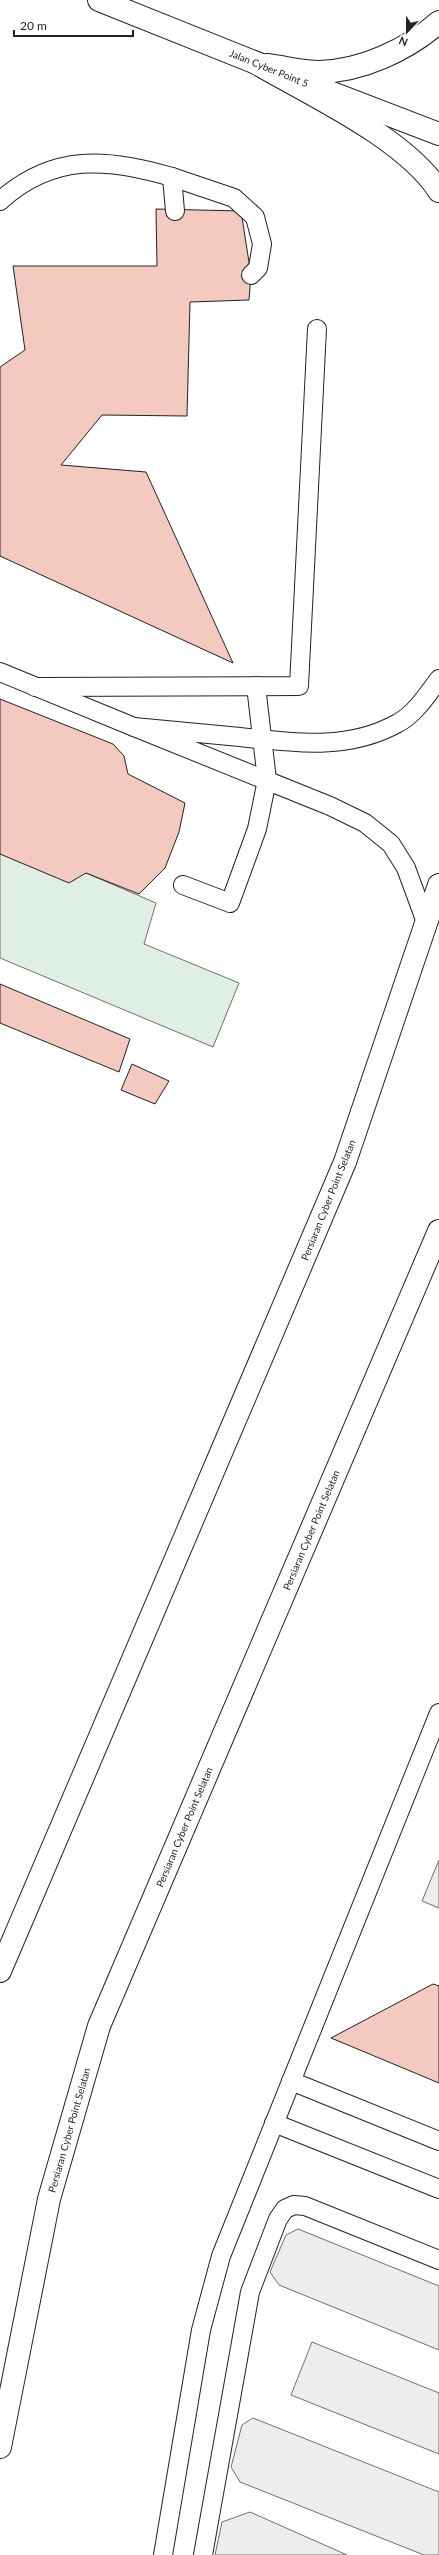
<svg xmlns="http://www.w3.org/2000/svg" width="439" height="2555" font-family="Lato,sans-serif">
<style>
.green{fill:#e0efe3;stroke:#6f6f6f}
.parking{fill:#ededed;stroke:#6f6f6f}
.building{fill:#f3c9c0;stroke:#222}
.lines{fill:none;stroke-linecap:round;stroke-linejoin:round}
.service-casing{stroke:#222;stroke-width:20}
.tertiary-casing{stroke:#222;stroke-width:24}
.secondary-casing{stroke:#222;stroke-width:24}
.service{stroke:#fff;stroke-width:18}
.tertiary{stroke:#fff;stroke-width:22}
.secondary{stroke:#fff;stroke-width:22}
.labels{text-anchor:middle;stroke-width:3;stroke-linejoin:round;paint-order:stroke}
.street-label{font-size:10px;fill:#222;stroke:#fff}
</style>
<rect width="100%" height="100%" fill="#fff"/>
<!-- green -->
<path class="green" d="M0,854L86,873L156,903L144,944L239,983L213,1047L0,958Z"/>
<!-- parking -->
<g class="parking">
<path d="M439,1860V1908L422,1901Z"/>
<path d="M298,2229L439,2286V2350L279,2285L270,2272L286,2235Z"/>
<path d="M312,2342L439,2393V2454L291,2395Z"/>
<path d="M253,2418L439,2492V2555H424L240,2482L231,2467L242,2425Z"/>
<path d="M250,2512L347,2555H215L222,2522Z"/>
</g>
<!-- building -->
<g class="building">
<path d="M156,209L241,211L251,275L249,300L190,302L187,416L102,415L61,465L146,472L233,663L0,556V367L25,350L13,266H157Z"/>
<path d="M0,699L113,744L124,756L128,774L185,803L179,832L165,868L139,894L86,873L69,883L0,854Z"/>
<path d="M0,984L130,1039L119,1072L0,1023Z"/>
<path d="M132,1064L169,1081L155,1104L121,1090Z"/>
<path d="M433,1984L439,1986V2083L331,2038Z"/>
</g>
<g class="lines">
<defs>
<g id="service">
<path d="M0,201C53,153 108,158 172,177"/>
<path d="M175,211L172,177L234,198L255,217L262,244L258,268L251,275"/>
<path d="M0,672L134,727"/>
<path d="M35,687L299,686L317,329"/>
<path d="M183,885L230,903L257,829L267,780L256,686"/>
<path d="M427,925L406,868L391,844L365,823L330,806L134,727C169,730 205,734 240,737C294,743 348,751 398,723C415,714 427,695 439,679"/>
<path d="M291,2081L439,2141"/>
<path d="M274,2123L439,2189"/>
<path d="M163,2555L201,2330L221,2256L439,1713"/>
<path d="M203,2555L250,2292L278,2219L285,2209L294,2205L305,2206L439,2260"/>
</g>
<g id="tertiary">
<path d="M99,0L274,70"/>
<path d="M306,83L439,134"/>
</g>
<g id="secondary">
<path d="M256,63C311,95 405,138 439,191"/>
<path d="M267,65C284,67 302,72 319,72C362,71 407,50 439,22"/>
<path d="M0,1971L345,1162L439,885"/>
<path d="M0,2447L49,2199L99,2026L439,1231"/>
</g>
</defs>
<!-- service casing -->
<use href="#service" class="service-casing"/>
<!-- tertiary casing -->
<use href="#tertiary" class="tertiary-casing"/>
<!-- secondary casing -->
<use href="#secondary" class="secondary-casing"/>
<!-- service -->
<use href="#service" class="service"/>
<!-- tertiary -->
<use href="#tertiary" class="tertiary"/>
<!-- secondary -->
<use href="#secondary" class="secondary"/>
</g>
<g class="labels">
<!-- street labels -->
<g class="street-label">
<text transform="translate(269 68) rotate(22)" y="4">Jalan Cyber Point 5</text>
<text transform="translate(328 1200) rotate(-68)" y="4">Persiaran Cyber Point Selatan</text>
<text transform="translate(311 1530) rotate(-67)" y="4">Persiaran Cyber Point Selatan</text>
<text transform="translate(184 1827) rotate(-67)" y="4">Persiaran Cyber Point Selatan</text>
<text transform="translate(69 2130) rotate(-74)" y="4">Persiaran Cyber Point Selatan</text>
</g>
</g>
<!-- north arrow -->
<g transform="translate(407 32) rotate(202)" stroke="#ffffff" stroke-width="3" paint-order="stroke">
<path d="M0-3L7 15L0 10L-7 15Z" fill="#222222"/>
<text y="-6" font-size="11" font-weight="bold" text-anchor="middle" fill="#222222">N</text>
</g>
<!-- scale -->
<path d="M14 30v6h119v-6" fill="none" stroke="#222222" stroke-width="2"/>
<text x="20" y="30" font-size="12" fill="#222222" stroke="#ffffff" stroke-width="3" paint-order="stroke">20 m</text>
</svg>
